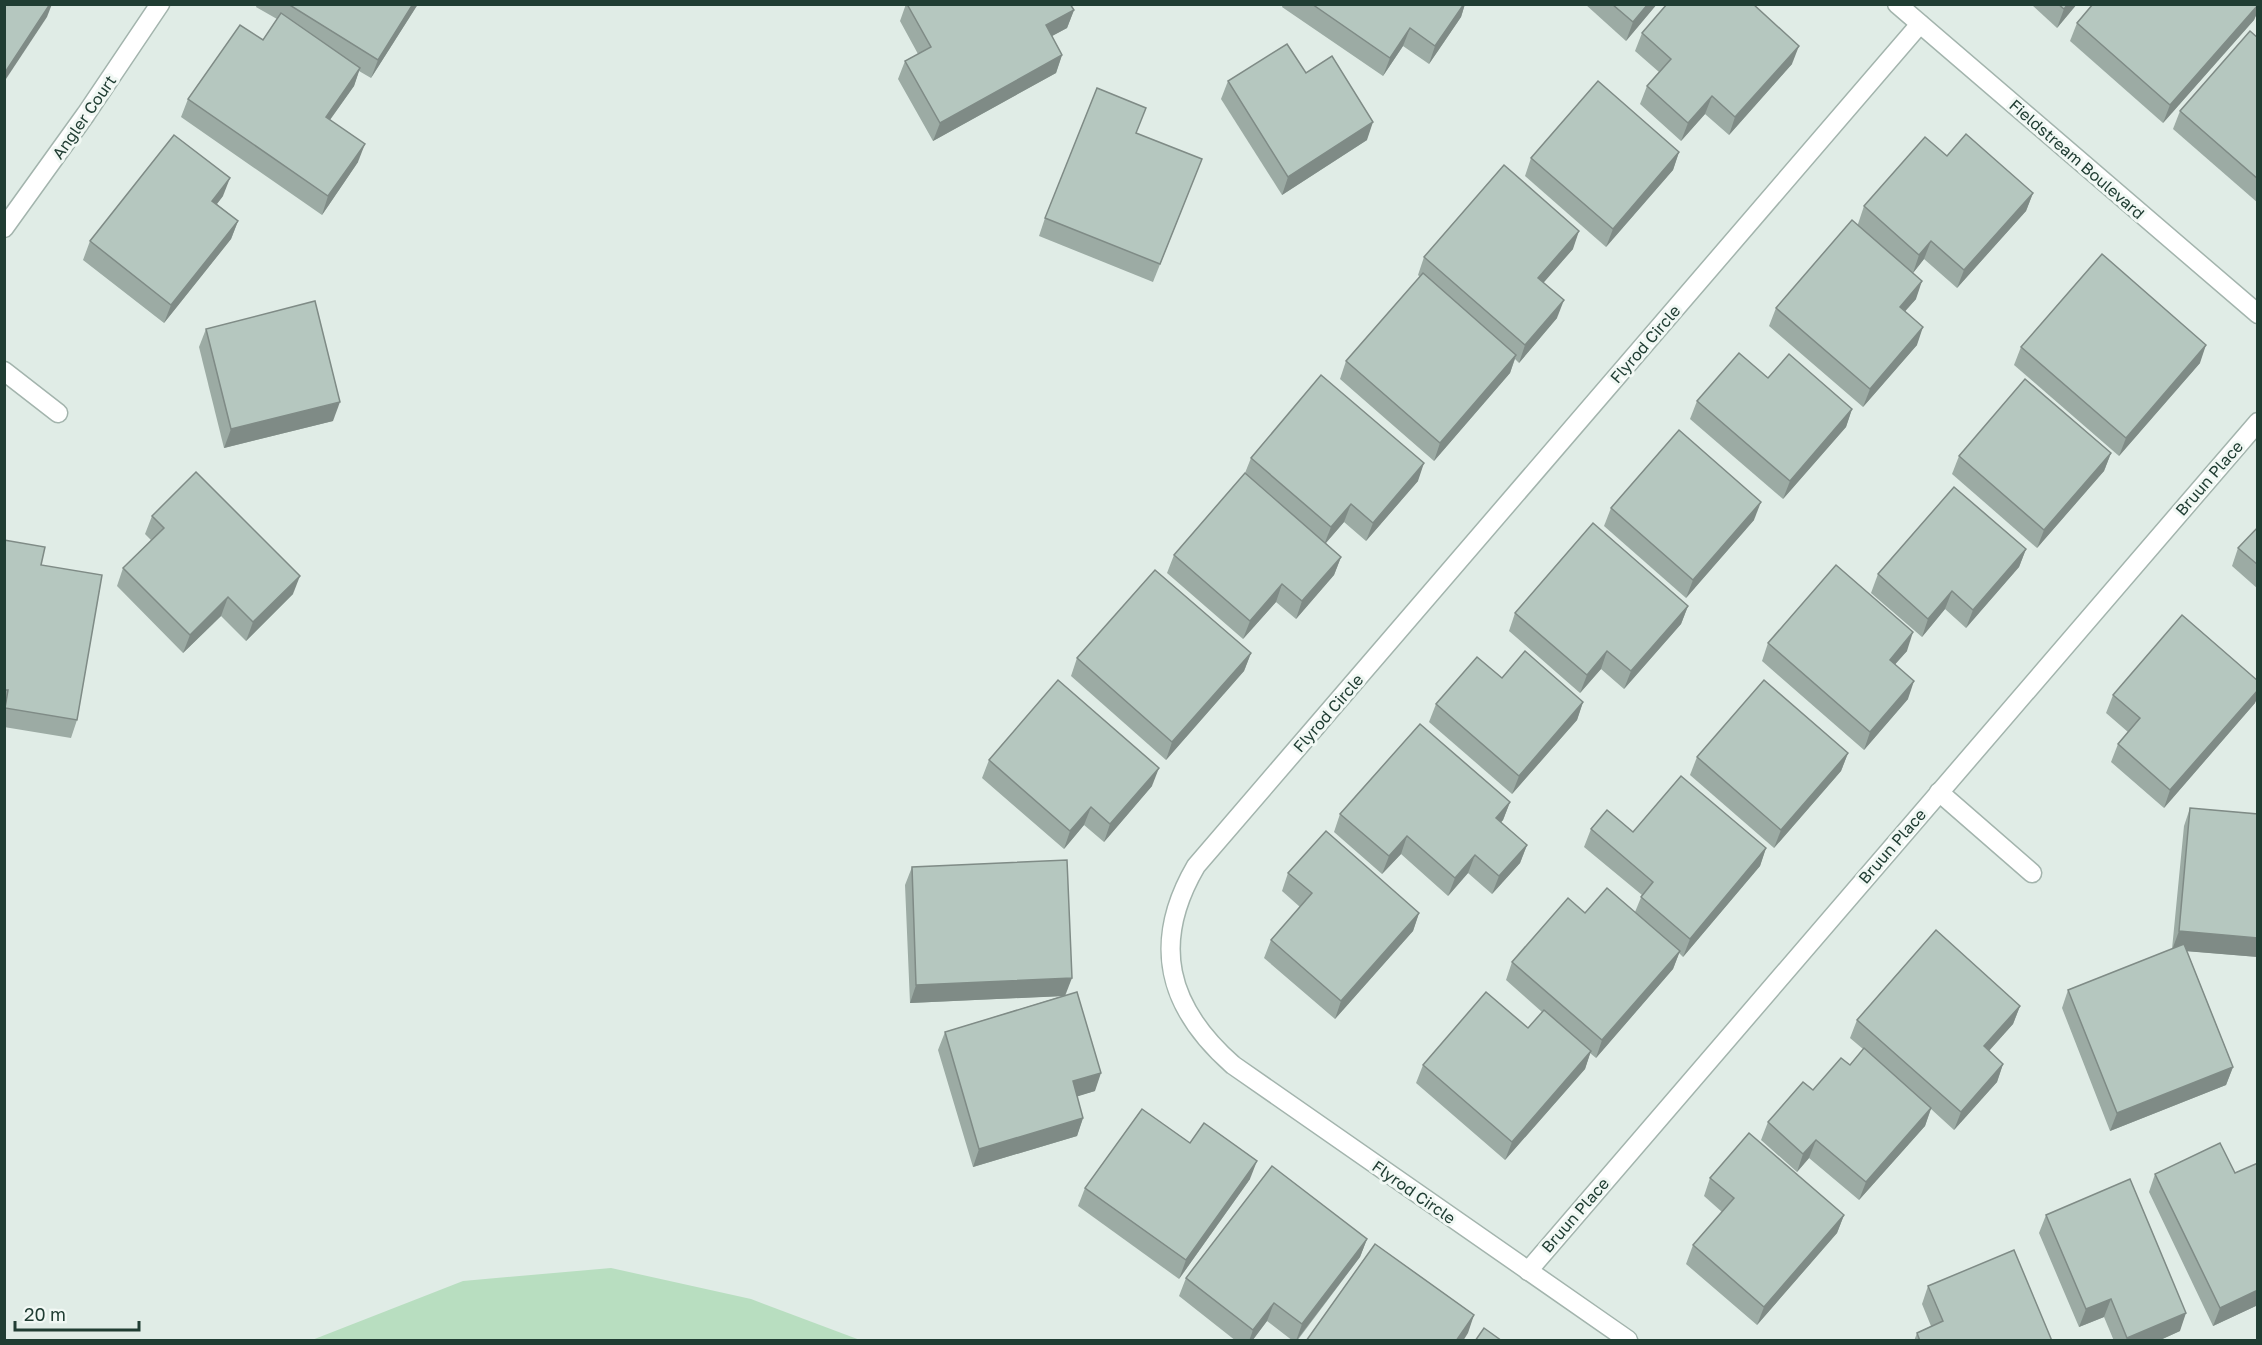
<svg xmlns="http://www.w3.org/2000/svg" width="2262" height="1345" font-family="'Golos Text',sans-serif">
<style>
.green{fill:#b8dec0}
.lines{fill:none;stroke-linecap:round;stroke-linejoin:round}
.minor-casing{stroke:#a3b4ad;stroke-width:21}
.minor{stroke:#fff;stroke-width:18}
.wall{fill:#9caba4}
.shaded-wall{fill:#7f8b86}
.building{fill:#b5c7bf;stroke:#7f8b86;stroke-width:1.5}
.labels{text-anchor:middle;stroke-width:6;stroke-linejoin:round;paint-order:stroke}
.street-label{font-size:16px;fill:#203d33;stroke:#f1f8f4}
</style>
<rect width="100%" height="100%" fill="#e0ece6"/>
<!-- green -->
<path class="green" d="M611,1268L751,1299L860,1340H312L463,1281Z"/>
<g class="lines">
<defs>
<g id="minor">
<path d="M1897,4L2258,314"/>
<path d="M4,228L86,114L160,4"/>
<path d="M4,371L58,413"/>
<path d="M1939,792L2032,873"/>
<path d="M1528,1271L2258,422"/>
<path d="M1628,1340L1233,1065C1167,1007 1151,943 1196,866L1920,24"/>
</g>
</defs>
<!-- minor casing -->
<use href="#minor" class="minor-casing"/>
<!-- minor -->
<use href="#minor" class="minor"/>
</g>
<!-- wall -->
<g class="wall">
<path d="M257,4H418L371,78L359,71L354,86L330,120L358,162L322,215L181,117L188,99L263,40L277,19L256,7Z"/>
<path d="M906,4H1070L1074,10L1067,28L1052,36L1062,55L1056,73L933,141L898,79L905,61L918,54L900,21Z"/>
<path d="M1283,4H1465L1461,17L1429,64L1403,46L1383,76L1282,7Z"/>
<path d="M1585,4H1657L1626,41Z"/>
<path d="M1667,4H1757L1755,7L1792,64L1729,135L1705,114L1681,141L1640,104L1647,86L1659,72L1635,51L1642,33Z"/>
<path d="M2031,4H2077L2057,28Z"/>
<path d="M2258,4V11L2254,20L2163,123L2070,41L2077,23Z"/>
<path d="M2258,38V203L2173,129L2180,111Z"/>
<path d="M1306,73L1367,140L1282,195L1221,99L1228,81Z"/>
<path d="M1136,134L1202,159L1153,282L1039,236L1045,218Z"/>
<path d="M1679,152L1673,170L1606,247L1525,176L1531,158Z"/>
<path d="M1947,156L2033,193L2026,211L1957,288L1924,259L1913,273L1916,299L1905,311L1917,345L1863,407L1769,326L1776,308L1858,224L1864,206Z"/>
<path d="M223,196L217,204L238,221L231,239L164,323L83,260L90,241Z"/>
<path d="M1573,249L1543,282L1557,318L1519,363L1515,359L1510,373L1434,461L1340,379L1346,361L1420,277L1418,275L1424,257Z"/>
<path d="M206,329L333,421L224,448L199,347Z"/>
<path d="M2021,347L2200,363L2119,456L2014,365Z"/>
<path d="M1768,378L1852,409L1846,427L1783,499L1690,419L1697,401Z"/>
<path d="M2111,453L2104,471L2037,548L1952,474L1959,456Z"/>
<path d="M1251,458L1418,481L1366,541L1344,522L1326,543L1341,557L1334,575L1296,619L1276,602L1243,639L1167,573L1174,555L1245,473Z"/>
<path d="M1611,508L1754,520L1686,598L1604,526Z"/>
<path d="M152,516L293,594L246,641L221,616L183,653L117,586L123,568L151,540L145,534Z"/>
<path d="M2258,527V589L2232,566L2238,548Z"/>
<path d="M4,540L41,565L77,720L71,738L4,727Z"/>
<path d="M2026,549L2019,567L1966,628L1945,609L1922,637L1871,593L1878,574Z"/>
<path d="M1688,606L1681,624L1624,689L1601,669L1580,693L1509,631L1515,613Z"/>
<path d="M1768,643L1907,651L1895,664L1908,699L1864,750L1762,661Z"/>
<path d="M1251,653L1244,671L1166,760L1071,676L1077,658Z"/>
<path d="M1502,678L1583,702L1577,720L1512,794L1429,722L1436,704Z"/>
<path d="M2113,695L2255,703L2164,808L2111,762L2118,744L2128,732L2106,713Z"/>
<path d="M1848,753L1841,771L1774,848L1690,775L1697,757Z"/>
<path d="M989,760L1152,786L1104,842L1084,825L1064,849L982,778Z"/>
<path d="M1510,802L1503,820L1501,822L1527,845L1520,863L1492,894L1468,873L1448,896L1401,854L1382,874L1334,832L1340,814Z"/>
<path d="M2190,808L2258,814V957L2187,951L2233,1067L2226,1085L2110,1131L2062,1008L2068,990L2172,949L2184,826Z"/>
<path d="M1591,829L1633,832L1766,848L1760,866L1683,957L1679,953L1673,969L1596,1058L1590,1053L1585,1069L1505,1160L1416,1083L1423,1065L1528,1028L1542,1012L1506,980L1512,962L1585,913L1635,912L1642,895L1584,847Z"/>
<path d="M912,867L1066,995L1095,1091L1077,1096L1083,1118L1077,1136L973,1167L938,1050L945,1032L1062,996L910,1003L905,885Z"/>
<path d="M1288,873L1419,913L1413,931L1335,1019L1264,958L1271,940L1300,907L1282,891Z"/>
<path d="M2020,1006L2013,1024L1989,1051L2003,1064L1997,1082L1954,1130L1931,1109L1925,1126L1859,1200L1809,1158L1797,1172L1761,1140L1768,1122L1813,1090L1850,1065L1863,1049L1850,1038L1857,1020Z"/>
<path d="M1190,1143L1250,1179L1179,1279L1078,1206L1085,1188Z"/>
<path d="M2258,1163V1305L2213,1326L2149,1192L2155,1174L2235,1173Z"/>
<path d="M1710,1178L1844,1215L1837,1233L1757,1325L1686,1264L1693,1245L1722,1212L1704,1196Z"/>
<path d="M2046,1215L2180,1331L2158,1341H2114L2104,1317L2079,1327L2039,1233Z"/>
<path d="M1367,1239L1360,1257L1297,1341H1293L1267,1321L1252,1341H1236L1179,1296L1186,1278Z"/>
<path d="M1928,1286L2052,1341H1914L1917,1333L1931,1326L1922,1304Z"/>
</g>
<!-- shaded-wall -->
<g class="shaded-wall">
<path d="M50,4H52L47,17L4,82V74Z"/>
<path d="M413,4H418L371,78L378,60Z"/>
<path d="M1464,4H1465L1461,17L1429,64L1435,46Z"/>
<path d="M1648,4H1657L1626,41L1633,22Z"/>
<path d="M2068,4H2077L2057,28L2064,9Z"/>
<path d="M2258,5V11L2254,20L2163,123L2170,105Z"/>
<path d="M1074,10L1067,28L1039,43L1046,25Z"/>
<path d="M1410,28L1403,46L1383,76L1390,58Z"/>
<path d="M1799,46L1792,64L1729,135L1735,117Z"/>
<path d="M1062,55L1056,73L933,141L940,123Z"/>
<path d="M360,68L354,86L319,135L326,117Z"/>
<path d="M1712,96L1705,114L1681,141L1688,123Z"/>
<path d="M1373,122L1367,140L1282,195L1288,177Z"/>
<path d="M365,144L358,162L322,215L328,196Z"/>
<path d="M1679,152L1673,170L1606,247L1613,229Z"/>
<path d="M230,178L223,196L205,219L212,201Z"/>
<path d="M2033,193L2026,211L1957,288L1964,270Z"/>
<path d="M238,221L231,239L164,323L171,305Z"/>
<path d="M1579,231L1573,249L1532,296L1538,278Z"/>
<path d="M1931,241L1924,259L1913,273L1919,255Z"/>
<path d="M1922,281L1916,299L1893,325L1900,307Z"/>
<path d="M1564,300L1557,318L1519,363L1525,345Z"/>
<path d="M1923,327L1917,345L1863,407L1870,389Z"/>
<path d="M2206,345L2200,363L2119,456L2126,438Z"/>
<path d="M1516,355L1510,373L1434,461L1440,443Z"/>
<path d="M340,402L333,421L224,448L231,429Z"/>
<path d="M1852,409L1846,427L1783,499L1790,481Z"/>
<path d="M2111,453L2104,471L2037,548L2044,530Z"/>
<path d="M1424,463L1418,481L1366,541L1373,523Z"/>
<path d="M1761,502L1754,520L1686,598L1693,580Z"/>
<path d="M1351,504L1344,522L1324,545L1331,527Z"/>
<path d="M2026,549L2019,567L1966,628L1973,610Z"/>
<path d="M1341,557L1334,575L1296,619L1302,601Z"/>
<path d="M300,576L293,594L246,641L253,622Z"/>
<path d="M1282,584L1276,602L1243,639L1250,621Z"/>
<path d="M1952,591L1945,609L1922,637L1928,619Z"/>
<path d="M228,597L221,616L183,653L190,635Z"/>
<path d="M1688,606L1681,624L1624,689L1631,671Z"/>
<path d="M1913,632L1907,651L1883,678L1890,660Z"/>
<path d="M1607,651L1601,669L1580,693L1587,675Z"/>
<path d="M1251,653L1244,671L1166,760L1172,742Z"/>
<path d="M1914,681L1908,699L1864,750L1870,732Z"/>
<path d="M2258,690V697L2255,703L2164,808L2170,790Z"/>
<path d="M1583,702L1577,720L1512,794L1519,776Z"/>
<path d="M1848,753L1841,771L1774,848L1781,830Z"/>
<path d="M1159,768L1152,786L1104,842L1110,824Z"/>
<path d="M1510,802L1503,820L1489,836L1496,818Z"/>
<path d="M1091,807L1084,825L1064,849L1070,831Z"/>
<path d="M1407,836L1401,854L1382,874L1389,856Z"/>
<path d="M1527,845L1520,863L1492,894L1499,876Z"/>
<path d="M1766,848L1760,866L1683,957L1690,939Z"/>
<path d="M1475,855L1468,873L1448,896L1455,878Z"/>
<path d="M1419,913L1413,931L1335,1019L1341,1001Z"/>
<path d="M2179,931L2258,938V957L2172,950Z"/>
<path d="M1680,951L1673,969L1596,1058L1602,1040Z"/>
<path d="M1072,978L1065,996L910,1003L916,985Z"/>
<path d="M2020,1006L2013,1024L1977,1064L1984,1046Z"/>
<path d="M1591,1051L1585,1069L1505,1160L1512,1142Z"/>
<path d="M2003,1064L1997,1082L1954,1130L1961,1112Z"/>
<path d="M2233,1067L2226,1085L2110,1131L2117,1113Z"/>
<path d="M1101,1073L1095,1091L1066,1100L1073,1081Z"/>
<path d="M1931,1108L1925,1126L1859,1200L1866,1182Z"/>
<path d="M1083,1118L1077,1136L973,1167L979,1149Z"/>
<path d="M1816,1140L1809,1158L1797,1172L1803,1154Z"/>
<path d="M1257,1161L1250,1179L1179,1279L1186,1260Z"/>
<path d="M1844,1215L1837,1233L1757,1325L1764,1307Z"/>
<path d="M1367,1239L1360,1257L1296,1341L1302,1324Z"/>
<path d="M2258,1290V1305L2213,1326L2220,1308Z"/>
<path d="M2111,1299L2104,1317L2079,1327L2086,1309Z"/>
<path d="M1274,1303L1267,1321L1252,1341H1249L1253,1330Z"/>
<path d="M2186,1313L2180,1331L2158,1341H2126L2127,1338Z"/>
<path d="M1474,1315L1468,1333L1463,1341H1456Z"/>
</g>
<!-- building -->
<g class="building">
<path d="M4,4H50L4,74Z"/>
<path d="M288,4H413L378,60Z"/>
<path d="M907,4H1070L1074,10L1046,25L1062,55L940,123L905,61L931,47Z"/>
<path d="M1312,4H1464L1435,46L1410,28L1390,58Z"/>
<path d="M1612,4H1648L1633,22Z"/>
<path d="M1667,4H1753L1799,46L1735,117L1712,96L1688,123L1647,86L1671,59L1642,33Z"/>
<path d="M2058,4H2068L2064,9Z"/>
<path d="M2093,4H2258V5L2170,105L2077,23Z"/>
<path d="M281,13L360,68L326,117L365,144L328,196L188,99L240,25L263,40Z"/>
<path d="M2250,31L2258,38V179L2180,111Z"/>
<path d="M1287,44L1306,73L1332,56L1373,122L1288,177L1228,81Z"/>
<path d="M1598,81L1679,152L1613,229L1531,158Z"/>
<path d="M1097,88L1146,108L1136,133L1202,159L1160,264L1045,218Z"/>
<path d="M1966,134L2033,193L1964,270L1931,241L1919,255L1864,206L1925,137L1947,156Z"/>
<path d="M174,135L230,178L212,201L238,221L171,305L90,241Z"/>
<path d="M1504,165L1579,231L1538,278L1564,300L1525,345L1424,257Z"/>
<path d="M1852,220L1922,281L1900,307L1923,327L1870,389L1776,308Z"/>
<path d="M2102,254L2206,345L2126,438L2021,347Z"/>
<path d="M1423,273L1516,355L1440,443L1346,361Z"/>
<path d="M315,301L340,402L231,429L206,329Z"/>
<path d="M1739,353L1768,378L1789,354L1852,409L1790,481L1697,401Z"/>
<path d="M1321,375L1424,463L1373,523L1351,504L1331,527L1251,458Z"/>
<path d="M2025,379L2111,453L2044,530L1959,456Z"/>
<path d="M1679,430L1761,502L1693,580L1611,508Z"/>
<path d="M196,472L300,576L253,622L228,597L190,635L123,568L164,528L152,516Z"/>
<path d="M1245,473L1341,557L1302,601L1282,584L1250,621L1174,555Z"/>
<path d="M1954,487L2026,549L1973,610L1952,591L1928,619L1878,574Z"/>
<path d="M1593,523L1688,606L1631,671L1607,651L1587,675L1515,613Z"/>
<path d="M2258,527V565L2238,548Z"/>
<path d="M4,540L45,547L41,565L102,575L77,720L5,708L8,690H4Z"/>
<path d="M1836,565L1913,632L1890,660L1914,681L1870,732L1768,643Z"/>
<path d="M1155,570L1251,653L1172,742L1077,658Z"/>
<path d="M2182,615L2258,681V690L2170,790L2118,744L2140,718L2113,695Z"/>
<path d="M1525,651L1583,702L1519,776L1436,704L1477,657L1502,678Z"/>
<path d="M1058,680L1159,768L1110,824L1091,807L1070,831L989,760Z"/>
<path d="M1764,680L1848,753L1781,830L1697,757Z"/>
<path d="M1420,724L1510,802L1496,818L1527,845L1499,876L1475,855L1455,878L1407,836L1389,856L1340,814Z"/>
<path d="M1681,776L1766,848L1690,939L1641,897L1653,882L1591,829L1607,810L1633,832Z"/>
<path d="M2190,808L2258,814V938L2179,931Z"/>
<path d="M1326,831L1419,913L1341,1001L1271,940L1312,893L1288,873Z"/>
<path d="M1067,860L1072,978L916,985L912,867Z"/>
<path d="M1607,888L1680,951L1602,1040L1512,962L1568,898L1585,913Z"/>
<path d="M1936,930L2020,1006L1984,1046L2003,1064L1961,1112L1857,1020Z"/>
<path d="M2184,944L2233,1067L2117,1113L2068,990Z"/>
<path d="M1077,992L1101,1073L1073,1081L1083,1118L979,1149L945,1032Z"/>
<path d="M1486,992L1528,1028L1544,1010L1591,1051L1512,1142L1423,1065Z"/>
<path d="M1864,1048L1931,1108L1866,1182L1816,1140L1803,1154L1768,1122L1803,1082L1813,1090L1841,1058L1850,1065Z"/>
<path d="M1142,1109L1190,1143L1204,1123L1257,1161L1186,1260L1085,1188Z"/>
<path d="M1749,1133L1844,1215L1764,1307L1693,1245L1734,1198L1710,1178Z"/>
<path d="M2220,1143L2235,1173L2258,1163V1290L2220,1308L2155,1174Z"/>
<path d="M1272,1166L1367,1239L1302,1324L1274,1303L1253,1330L1186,1278Z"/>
<path d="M2130,1179L2186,1313L2127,1338L2111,1299L2086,1309L2046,1215Z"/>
<path d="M1375,1244L1474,1315L1456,1341H1306Z"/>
<path d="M2014,1250L2052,1341H1920L1917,1333L1943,1321L1928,1286Z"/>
<path d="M1484,1328L1502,1341H1475Z"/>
</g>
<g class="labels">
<!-- street labels -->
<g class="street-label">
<text transform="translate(84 117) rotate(-55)" y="6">Angler Court</text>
<text transform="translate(2077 159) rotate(41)" y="6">Fieldstream Boulevard</text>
<text transform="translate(1645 344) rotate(-49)" y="6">Flyrod Circle</text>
<text transform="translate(2209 478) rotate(-49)" y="6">Bruun Place</text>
<text transform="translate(1328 713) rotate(-49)" y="6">Flyrod Circle</text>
<text transform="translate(1892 846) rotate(-49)" y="6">Bruun Place</text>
<text transform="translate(1414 1192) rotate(35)" y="6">Flyrod Circle</text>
<text transform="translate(1575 1215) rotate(-49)" y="6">Bruun Place</text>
</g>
</g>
<!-- border -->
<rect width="2262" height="1345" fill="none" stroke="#203d33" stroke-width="12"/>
<!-- scale -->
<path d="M15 1321v9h124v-9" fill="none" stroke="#203d33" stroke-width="3"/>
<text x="24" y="1321" font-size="18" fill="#203d33" stroke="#f1f8f4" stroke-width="4.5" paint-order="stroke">20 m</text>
</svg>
